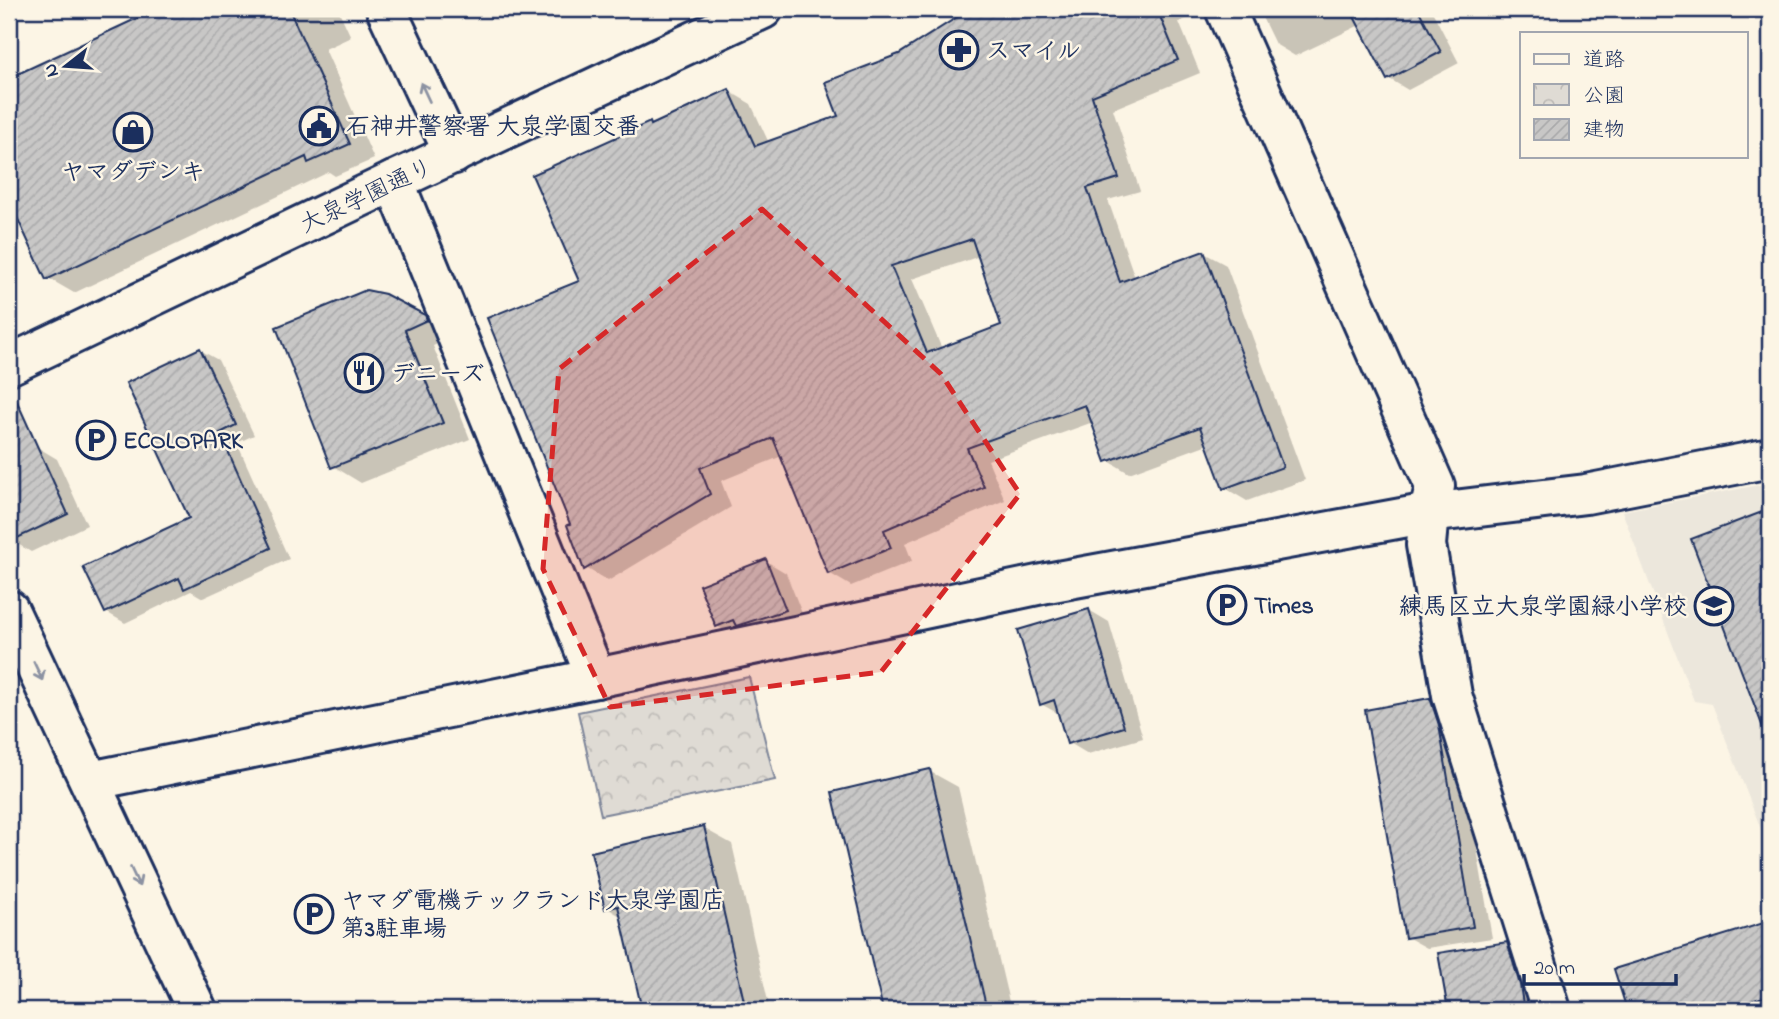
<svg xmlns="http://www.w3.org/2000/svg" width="1779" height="1019" font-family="'Indie Flower','Klee One',sans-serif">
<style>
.built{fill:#ece7dc}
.park{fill:url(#park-crowns);stroke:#7d8599;stroke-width:2}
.shadow{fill:#0003;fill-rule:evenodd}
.building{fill:url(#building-hatch);stroke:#1b2f5e;stroke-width:2;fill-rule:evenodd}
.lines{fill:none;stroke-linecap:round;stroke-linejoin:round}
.minor-casing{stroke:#1b2f5e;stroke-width:44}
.tertiary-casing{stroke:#1b2f5e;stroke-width:44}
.minor{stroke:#fcf5e5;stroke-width:38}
.tertiary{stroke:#fcf5e5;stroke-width:38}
.oneway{stroke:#8c92a2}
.marked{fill:#d62828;fill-opacity:0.2;stroke:#d62828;stroke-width:5;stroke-dasharray:14 9;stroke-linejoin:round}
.labels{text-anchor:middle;stroke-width:5;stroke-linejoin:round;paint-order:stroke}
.poi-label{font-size:24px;font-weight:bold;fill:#1b2f5e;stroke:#fcf5e5;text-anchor:start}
.street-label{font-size:24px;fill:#1b2f5e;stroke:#fcf5e5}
</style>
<defs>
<pattern id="park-crowns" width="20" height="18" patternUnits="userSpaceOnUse" patternTransform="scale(1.75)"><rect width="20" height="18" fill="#dfdbd4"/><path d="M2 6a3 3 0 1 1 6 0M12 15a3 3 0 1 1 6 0" fill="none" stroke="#bfbcb8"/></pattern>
<pattern id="building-hatch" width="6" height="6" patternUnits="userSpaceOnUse" patternTransform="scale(1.75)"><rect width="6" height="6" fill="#c8c7c6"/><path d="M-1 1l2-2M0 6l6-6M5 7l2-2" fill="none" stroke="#ababac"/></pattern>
</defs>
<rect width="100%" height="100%" fill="#fcf5e5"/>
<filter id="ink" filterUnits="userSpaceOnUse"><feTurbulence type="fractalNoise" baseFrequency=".0143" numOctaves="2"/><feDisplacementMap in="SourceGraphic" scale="14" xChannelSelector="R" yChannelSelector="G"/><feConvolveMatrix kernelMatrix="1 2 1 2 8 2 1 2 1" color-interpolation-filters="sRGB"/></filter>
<g filter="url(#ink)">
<!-- built -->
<path class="built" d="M1770,483V852L1712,704L1694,701L1622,511Z"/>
<!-- park -->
<path class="park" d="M749,677L775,780L601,815L578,712Z"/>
<!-- shadow -->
<g class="shadow">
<path d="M161,9H338L351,37L325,49L374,159L335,176L329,172L74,293L48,278L9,196V80Z"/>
<path d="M974,9H1193L1195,15L1179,22L1200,73L1113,109L1140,191L1108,200L1135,278L1204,253L1226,265L1305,480L1247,501L1225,488L1208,444L1129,473L1107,460L1093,422L988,460L1005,500L905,543L912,561L851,586L829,573L782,456L721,481L731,507L608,581L586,568L572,525L581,282L650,124L653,126L729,91L751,104L769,143L840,117L899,56ZM980,256L1004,327L942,349L912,279Z"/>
<path d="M1258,9H1431L1459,63L1408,90L1388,78L1360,25L1295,56L1275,44Z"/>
<path d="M366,292L424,317L453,333L454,336L433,346L470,439L361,483L333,466Z"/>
<path d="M200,350L218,360L254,435L237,443L289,559L203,598L191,591L125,623L106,612L191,519Z"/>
<path d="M37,447L57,459L87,525L31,552L11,540L9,536V460Z"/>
<path d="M1770,510V742L1693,540Z"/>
<path d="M766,561L786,573L805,621L737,638L717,626Z"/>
<path d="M1089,610L1109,622L1143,738L1088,754L1068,742L1061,715L1041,704Z"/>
<path d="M1430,700L1450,711L1458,738L1492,938L1427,948L1407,937Z"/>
<path d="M9,736L15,749L9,752Z"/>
<path d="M929,771L958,787L1011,1010H886L834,794Z"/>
<path d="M703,828L732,844L770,1010H644L622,917L607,908Z"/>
<path d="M1770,923V1010H1629L1617,970Z"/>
<path d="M1506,944L1526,955L1542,1010H1449L1440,954Z"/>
</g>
<!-- building -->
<g class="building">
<path d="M157,9H289L350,144L308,163L306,157L46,280L9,200V78Z"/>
<path d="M970,9H1157L1178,60L1092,96L1119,178L1087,188L1120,282L1204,251L1283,467L1223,489L1200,427L1106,462L1085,405L967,448L984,487L884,530L891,548L828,574L773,438L700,468L710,494L584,570L567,525L570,524L487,318L579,281L532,175L650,122L651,125L729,89L755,146L838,116L825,82L899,54ZM972,239L1001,325L927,353L891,266Z"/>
<path d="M1350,9H1418L1441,52L1387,80Z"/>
<path d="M366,290L385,294L425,315L427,320L405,330L443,423L331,468L276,327Z"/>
<path d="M200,348L236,425L220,433L271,548L184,589L179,578L105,613L83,567L189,518L126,383Z"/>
<path d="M10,386L68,514L9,542V387Z"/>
<path d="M1770,509V737L1767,738L1691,539Z"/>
<path d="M766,559L786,610L736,626L733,620L716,627L699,585Z"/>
<path d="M1089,609L1124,727L1067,744L1054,700L1040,705L1018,630Z"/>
<path d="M1430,698L1439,725L1473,927L1405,938L1365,710Z"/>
<path d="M930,769L987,1010H883L832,792Z"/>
<path d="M704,826L746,1010H642L618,906L605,909L591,852Z"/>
<path d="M1770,921V995L1722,1010H1627L1614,969Z"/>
<path d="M1507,942L1520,985L1524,1010H1448L1438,953Z"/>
</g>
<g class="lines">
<defs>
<g id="minor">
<path d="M386,9L454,154"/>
<path d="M1225,9L1435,486L1429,513L1426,545L1452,695L1551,1010"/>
<path d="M394,181L596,678"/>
<path d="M9,610L197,1010"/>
<path d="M90,781L596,678L1047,583L1429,513L1586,494L1770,458"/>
</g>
<path id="tertiary" d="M9,365L394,181L763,9"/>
</defs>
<!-- minor casing -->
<use href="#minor" class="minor-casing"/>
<!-- tertiary casing -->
<use href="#tertiary" class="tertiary-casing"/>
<!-- minor -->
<use href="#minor" class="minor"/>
<!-- tertiary -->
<use href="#tertiary" class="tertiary"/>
</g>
<!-- one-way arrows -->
<defs><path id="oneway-shaft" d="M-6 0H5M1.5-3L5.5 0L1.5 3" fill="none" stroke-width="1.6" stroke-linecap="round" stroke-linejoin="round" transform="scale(1.75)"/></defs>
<g class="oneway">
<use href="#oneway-shaft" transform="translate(425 92) rotate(-115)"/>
<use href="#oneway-shaft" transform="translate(38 671) rotate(65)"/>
<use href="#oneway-shaft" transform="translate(135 877) rotate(65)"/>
</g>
</g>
<!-- marked area -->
<path class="marked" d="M762,209L941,374L1020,494L881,672L610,707L543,569L559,369Z"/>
<!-- icons -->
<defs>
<symbol id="pharmacy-ring" viewBox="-11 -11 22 22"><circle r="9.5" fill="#fcf5e5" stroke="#1b2f5e" stroke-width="1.5"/><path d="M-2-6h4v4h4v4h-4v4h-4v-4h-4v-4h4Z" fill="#1b2f5e"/></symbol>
<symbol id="civic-ring" viewBox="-11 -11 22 22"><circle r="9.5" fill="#fcf5e5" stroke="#1b2f5e" stroke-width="1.5"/><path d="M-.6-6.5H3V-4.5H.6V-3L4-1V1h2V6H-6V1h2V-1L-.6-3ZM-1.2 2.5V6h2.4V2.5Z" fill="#1b2f5e"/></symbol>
<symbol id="shop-ring" viewBox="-11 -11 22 22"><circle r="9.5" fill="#fcf5e5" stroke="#1b2f5e" stroke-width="1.5"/><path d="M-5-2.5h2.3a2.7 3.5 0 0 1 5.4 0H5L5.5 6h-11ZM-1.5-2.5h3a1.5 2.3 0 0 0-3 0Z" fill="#1b2f5e"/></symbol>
<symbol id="restaurant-ring" viewBox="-11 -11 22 22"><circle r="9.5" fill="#fcf5e5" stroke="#1b2f5e" stroke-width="1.5"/><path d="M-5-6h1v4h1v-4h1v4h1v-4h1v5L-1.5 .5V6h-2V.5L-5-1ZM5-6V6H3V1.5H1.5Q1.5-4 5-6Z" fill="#1b2f5e"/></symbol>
<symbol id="parking-ring" viewBox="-11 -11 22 22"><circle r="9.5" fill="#fcf5e5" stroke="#1b2f5e" stroke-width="1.5"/><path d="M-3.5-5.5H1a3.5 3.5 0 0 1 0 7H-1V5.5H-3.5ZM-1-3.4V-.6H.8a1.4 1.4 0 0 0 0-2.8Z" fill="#1b2f5e"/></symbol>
<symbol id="school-ring" viewBox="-11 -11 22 22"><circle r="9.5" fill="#fcf5e5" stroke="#1b2f5e" stroke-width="1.5"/><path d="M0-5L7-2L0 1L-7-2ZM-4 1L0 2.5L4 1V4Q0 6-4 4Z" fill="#1b2f5e"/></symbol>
</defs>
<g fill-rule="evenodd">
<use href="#pharmacy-ring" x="937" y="28" width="44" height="44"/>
<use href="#civic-ring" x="297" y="104" width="44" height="44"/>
<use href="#shop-ring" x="111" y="110" width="44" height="44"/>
<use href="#restaurant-ring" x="342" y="351" width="44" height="44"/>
<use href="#parking-ring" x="74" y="418" width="44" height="44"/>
<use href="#parking-ring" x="1205" y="583" width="44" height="44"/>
<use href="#school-ring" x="1692" y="584" width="44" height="44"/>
<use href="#parking-ring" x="292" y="892" width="44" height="44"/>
</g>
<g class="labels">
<!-- poi labels -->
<g class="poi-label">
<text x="986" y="58">スマイル</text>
<text x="346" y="134">石神井警察署 大泉学園交番</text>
<text x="133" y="179" text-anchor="middle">ヤマダデンキ</text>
<text x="391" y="381">デニーズ</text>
<text x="123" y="448">ECOLOPARK</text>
<text x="1254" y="613">Times</text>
<text x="1687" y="614" text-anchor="end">練馬区立大泉学園緑小学校</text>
<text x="341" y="908">ヤマダ電機テックランド大泉学園店<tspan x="341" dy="28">第3駐車場</tspan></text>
</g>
<!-- street labels -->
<g class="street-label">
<text transform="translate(366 195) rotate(-25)" y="8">大泉学園通り</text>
</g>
</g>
<!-- margin -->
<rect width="1779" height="1019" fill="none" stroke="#fcf5e5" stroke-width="35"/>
<rect x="18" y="18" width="1744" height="984" fill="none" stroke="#1b2f5e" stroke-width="2.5" filter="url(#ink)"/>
<!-- legend -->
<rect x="1520" y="32" width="228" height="126" fill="#fcf5e5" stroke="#a2a6af" stroke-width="2"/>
<rect x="1534" y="54" width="35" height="10" fill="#fcf5e5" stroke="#a2a6af" stroke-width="2"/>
<text x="1583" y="66" font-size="21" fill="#1b2f5e">道路</text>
<rect x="1534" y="84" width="35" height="21" fill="url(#park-crowns)" stroke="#a2a6af" stroke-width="2"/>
<text x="1583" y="102" font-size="21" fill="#1b2f5e">公園</text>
<rect x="1534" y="119" width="35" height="21" fill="url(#building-hatch)" stroke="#a2a6af" stroke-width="2"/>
<text x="1583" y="136" font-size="21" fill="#1b2f5e">建物</text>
<!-- north arrow -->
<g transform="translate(66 66) rotate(253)" stroke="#fcf5e5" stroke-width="5" paint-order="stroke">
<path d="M0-5L12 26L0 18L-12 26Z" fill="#1b2f5e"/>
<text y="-10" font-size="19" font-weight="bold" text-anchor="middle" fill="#1b2f5e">N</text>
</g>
<!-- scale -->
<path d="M1524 974v10h152v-10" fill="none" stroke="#1b2f5e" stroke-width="3.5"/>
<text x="1534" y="974" font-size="21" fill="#1b2f5e" stroke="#fcf5e5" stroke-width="5" paint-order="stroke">20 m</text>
</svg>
